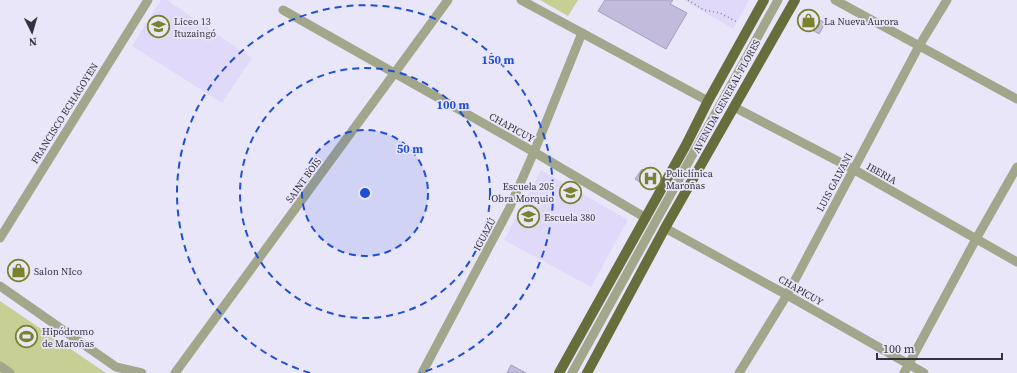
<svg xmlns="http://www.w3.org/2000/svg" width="1017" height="373" font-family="'Source Serif 4',serif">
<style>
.built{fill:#e0d9f9}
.green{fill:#c7cf95}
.building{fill:#c2bbdb;stroke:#a59ebd}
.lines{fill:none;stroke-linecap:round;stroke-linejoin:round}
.path{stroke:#8a8697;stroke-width:1.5;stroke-dasharray:1 3;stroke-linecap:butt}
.minor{stroke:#a2a68b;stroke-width:9}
.major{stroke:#676d3b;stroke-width:10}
.ring{fill:none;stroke:#1d4ed8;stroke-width:2;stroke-dasharray:7 5}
.labels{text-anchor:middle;stroke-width:3.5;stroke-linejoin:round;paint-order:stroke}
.poi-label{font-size:10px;fill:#35323f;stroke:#eae6fa;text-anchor:start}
.street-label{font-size:10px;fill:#35323f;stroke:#eae6fa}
.centre{fill:#1d4ed8;stroke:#eae6fa;stroke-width:2}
.ring-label{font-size:12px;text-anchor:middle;font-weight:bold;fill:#1d4ed8;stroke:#eae6fa;stroke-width:3.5;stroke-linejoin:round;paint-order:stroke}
</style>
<rect width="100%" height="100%" fill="#eae6fa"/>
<!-- built -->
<g class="built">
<path d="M161,0H167L252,58L222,103L132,46Z"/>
<path d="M684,0H749L733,29Z"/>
<path d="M541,170L628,220L591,287L504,240Z"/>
</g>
<!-- green -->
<g class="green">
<path d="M540,0H578L568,16Z"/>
<path d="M0,301L106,373H0Z"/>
</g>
<!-- building -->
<g class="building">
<path d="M605,0H673L670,4L687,13L666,49L598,11Z"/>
<path d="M810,14L825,23L819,34L804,25Z"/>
<path d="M642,169L655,177L648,187L635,179Z"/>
<path d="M17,261L26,267L18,280L9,274Z"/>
<path d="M511,365L526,373H507Z"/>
</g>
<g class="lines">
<!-- path -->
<path class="path" d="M688,0L704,10L720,13L737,22"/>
<!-- minor -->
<g class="minor">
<path d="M521,0L708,101"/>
<path d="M835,0L1017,99"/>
<path d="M283,10L534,152L646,218"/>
<path d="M734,107L853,169L1017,262"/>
<path d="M665,228L787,295L924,373"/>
<path d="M0,238L148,0"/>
<path d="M0,286L116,367L142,373"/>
<path d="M0,366L10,373"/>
<path d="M175,373L448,0"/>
<path d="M422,373L509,209L534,152L582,33"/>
<path d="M572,373L778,0"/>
<path d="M739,373L787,295L919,46L947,0"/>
<path d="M904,373L976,239L1017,167"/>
</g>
<!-- major -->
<g class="major">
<path d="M559,373L686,145L708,101L764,0"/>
<path d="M587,373L665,228L795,0"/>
</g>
</g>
<!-- distance rings -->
<circle cx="365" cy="193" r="63" fill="#1d4ed8" fill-opacity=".12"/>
<g class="ring">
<circle cx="365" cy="193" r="63"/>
<circle cx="365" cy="193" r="125"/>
<path d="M310 373A188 188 0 1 1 420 373"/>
</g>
<!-- icons -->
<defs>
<symbol id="shop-ring" viewBox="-11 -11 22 22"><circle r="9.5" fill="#eae6fa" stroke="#7a822d" stroke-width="1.5"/><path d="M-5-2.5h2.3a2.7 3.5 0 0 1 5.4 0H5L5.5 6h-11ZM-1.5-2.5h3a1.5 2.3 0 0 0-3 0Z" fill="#7a822d"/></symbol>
<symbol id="school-ring" viewBox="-11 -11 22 22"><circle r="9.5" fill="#eae6fa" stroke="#7a822d" stroke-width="1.5"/><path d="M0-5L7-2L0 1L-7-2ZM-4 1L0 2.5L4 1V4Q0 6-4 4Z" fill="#7a822d"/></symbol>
<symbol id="hospital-ring" viewBox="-11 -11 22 22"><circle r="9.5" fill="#eae6fa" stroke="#7a822d" stroke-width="1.5"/><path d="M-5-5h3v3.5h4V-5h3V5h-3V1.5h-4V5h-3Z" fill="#7a822d"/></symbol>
<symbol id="stadium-ring" viewBox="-11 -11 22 22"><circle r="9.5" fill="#eae6fa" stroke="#7a822d" stroke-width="1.5"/><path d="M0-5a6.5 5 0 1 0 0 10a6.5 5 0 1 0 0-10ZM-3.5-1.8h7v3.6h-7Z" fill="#7a822d"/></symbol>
</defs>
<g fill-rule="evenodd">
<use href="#shop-ring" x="796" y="8" width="25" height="25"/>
<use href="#school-ring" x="146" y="14" width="25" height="25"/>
<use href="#hospital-ring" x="638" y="166" width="25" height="25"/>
<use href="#school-ring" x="558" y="180" width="25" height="25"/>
<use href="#school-ring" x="516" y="204" width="25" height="25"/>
<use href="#shop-ring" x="6" y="258" width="25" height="25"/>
<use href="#stadium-ring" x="14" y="324" width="25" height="25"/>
</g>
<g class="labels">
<!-- poi labels -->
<g class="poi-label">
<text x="174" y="25">Liceo 13<tspan x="174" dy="12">Ituzaingó</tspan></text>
<text x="824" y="25">La Nueva Aurora</text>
<text x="666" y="177">Policlínica<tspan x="666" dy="12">Maroñas</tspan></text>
<text x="554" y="190" text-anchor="end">Escuela 205<tspan x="554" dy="12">Obra Morquio</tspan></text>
<text x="544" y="221">Escuela 380</text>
<text x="34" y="275">Salon NIco</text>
<text x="42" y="335">Hipódromo<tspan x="42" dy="12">de Maroñas</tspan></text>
</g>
<!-- street labels -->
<g class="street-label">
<text transform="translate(726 96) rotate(-61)" y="4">AVENIDA GENERAL FLORES</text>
<text transform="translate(64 113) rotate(-58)" y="4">FRANCISCO ECHAGOYEN</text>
<text transform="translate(512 127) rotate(29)" y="4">CHAPICUY</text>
<text transform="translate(882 173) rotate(29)" y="4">IBERIA</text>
<text transform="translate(303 180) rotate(-54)" y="4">SAINT BOIS</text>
<text transform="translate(834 182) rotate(-62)" y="4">LUIS GALVANI</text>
<text transform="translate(484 234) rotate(-62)" y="4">IGUAZÚ</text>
<text transform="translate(801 290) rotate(30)" y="4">CHAPICUY</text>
</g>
</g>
<circle cx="365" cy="193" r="6" class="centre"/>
<g class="ring-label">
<text x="498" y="64">150 m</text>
<text x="453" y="109">100 m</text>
<text x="410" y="153">50 m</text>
</g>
<!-- north arrow -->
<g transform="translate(32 32) rotate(175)" stroke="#eae6fa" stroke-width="3" paint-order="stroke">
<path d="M0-3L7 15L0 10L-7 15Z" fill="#35323f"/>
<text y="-6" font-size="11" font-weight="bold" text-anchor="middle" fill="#35323f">N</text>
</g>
<!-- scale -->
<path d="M877 353v6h125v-6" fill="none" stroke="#35323f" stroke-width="2"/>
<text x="883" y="353" font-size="12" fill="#35323f" stroke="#eae6fa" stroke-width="3" paint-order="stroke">100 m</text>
</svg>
